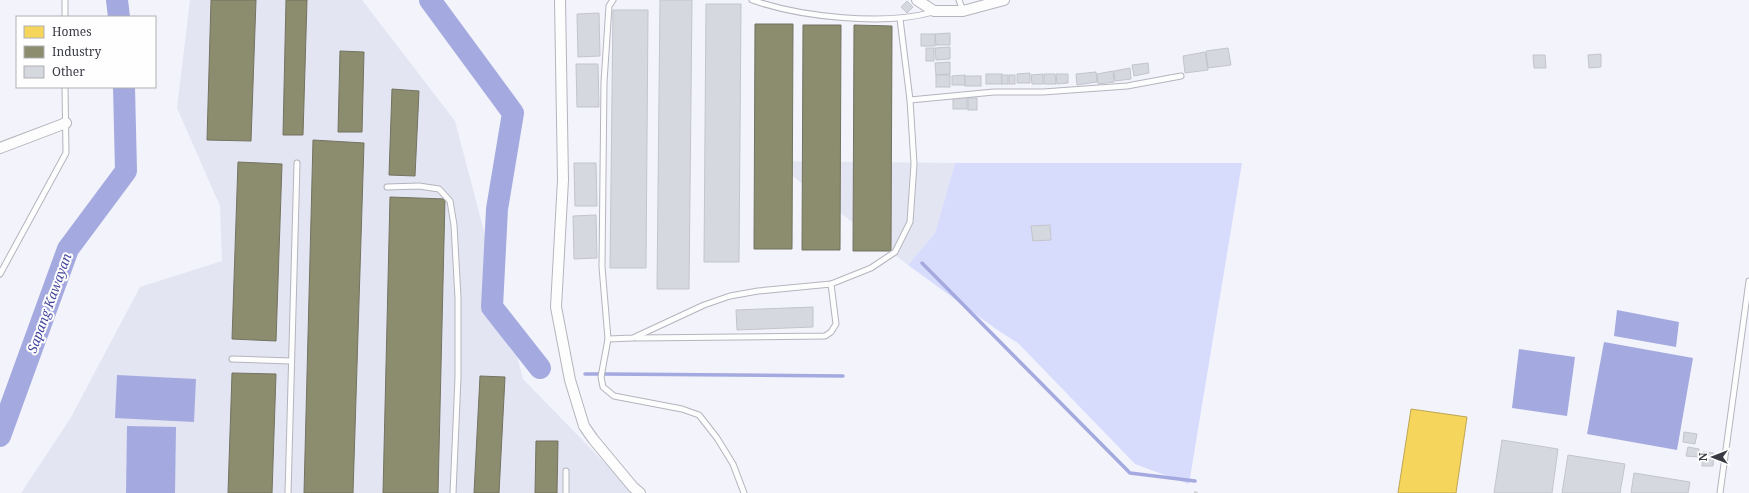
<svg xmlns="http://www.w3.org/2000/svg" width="1749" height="493" font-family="'Noto Serif',serif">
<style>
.built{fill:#e3e5f3}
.green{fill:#d8dcfc}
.water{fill:#a4aadf}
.homes{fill:#f6d55c;stroke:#bda654}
.industry{fill:#8c8c6e;stroke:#737361}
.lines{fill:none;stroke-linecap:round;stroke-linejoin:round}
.stream{stroke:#a4aadf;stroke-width:3.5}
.river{stroke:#a4aadf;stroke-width:22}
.building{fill:#d6d8e0;stroke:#c3c4cc}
.service-casing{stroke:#b4b5bd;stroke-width:7}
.minor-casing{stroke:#b4b5bd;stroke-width:12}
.path{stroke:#d3d3d6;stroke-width:2;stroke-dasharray:4 2;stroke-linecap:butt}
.service{stroke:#fdfdfe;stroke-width:5}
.minor{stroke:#fdfdfe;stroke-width:10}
.labels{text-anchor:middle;stroke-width:4;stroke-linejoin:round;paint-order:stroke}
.water-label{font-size:13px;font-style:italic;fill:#46489f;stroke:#fefefe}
</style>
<rect width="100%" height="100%" fill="#f2f3fb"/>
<!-- built -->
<g class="built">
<path d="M190,0H362L455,121L523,379L634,493H21L70,419L140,287L222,261L220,206L177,108Z"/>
<path d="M773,161L955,163L935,233L908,265Z"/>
</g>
<!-- green -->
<path class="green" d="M955,163H1242L1189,484L1135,464L1019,344L996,329L908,265L935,233Z"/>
<!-- water -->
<g class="water">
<path d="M1617,310L1679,322L1676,347L1614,336Z"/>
<path d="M1604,342L1693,358L1677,450L1587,434Z"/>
<path d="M1519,349L1575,357L1567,416L1512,408Z"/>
<path d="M117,375L196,379L194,422L115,418Z"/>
<path d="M127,426L176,427L175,493H126Z"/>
</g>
<!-- homes -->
<path class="homes" d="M1411,409L1467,417L1456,493H1398Z"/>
<!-- industry -->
<g class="industry">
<path d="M211,0H256L251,141L207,140Z"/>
<path d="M286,0H307L303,135H283Z"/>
<path d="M755,24H793L792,249H754Z"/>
<path d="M803,25H841L840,250H802Z"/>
<path d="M854,25L892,26L891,251H853Z"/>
<path d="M340,51L364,52L362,132H338Z"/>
<path d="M392,89L419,91L415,176L389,175Z"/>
<path d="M313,140L364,143L353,493H304Z"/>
<path d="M238,162L282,164L276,341L232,339Z"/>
<path d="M390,197L445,199L438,493H383Z"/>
<path d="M232,373L276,374L272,493H228Z"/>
<path d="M480,376L505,377L499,493H474Z"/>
<path d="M536,441H558L557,493H535Z"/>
</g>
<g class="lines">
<!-- stream -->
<g class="stream">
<path d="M922,263L1130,473L1195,481"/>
<path d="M585,374H599"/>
<path d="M605,374L843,376"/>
</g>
<!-- river -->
<g class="river">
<path d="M117,0L119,17"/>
<path d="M430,0L513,113L497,209L492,307L540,368"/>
<path d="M0,436L68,249L126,171L124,87"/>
</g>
</g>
<!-- building -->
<g class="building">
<path d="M660,0H692L689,289H657Z"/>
<path d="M907,1L913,7L907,13L901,7Z"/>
<path d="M706,4H741L739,262H704Z"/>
<path d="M613,10H648L646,268H610Z"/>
<path d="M599,13L600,56L578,57L577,14Z"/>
<path d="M950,33V45H936L935,34Z"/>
<rect x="921" y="34" width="14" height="12"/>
<path d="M950,47V59L936,60L935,48Z"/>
<rect x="926" y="48" width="8" height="13"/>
<path d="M1228,48L1231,65L1208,68L1206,51Z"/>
<path d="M1205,52L1208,70L1185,73L1183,56Z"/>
<path d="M1601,54V67L1589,68L1588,55Z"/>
<path d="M1533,55H1545L1546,68H1534Z"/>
<path d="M950,62V74L936,75L935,63Z"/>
<path d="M1148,63L1149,73L1134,76L1132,65Z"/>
<path d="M576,64H598L599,107H577Z"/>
<path d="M1130,68L1131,79L1115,81L1114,71Z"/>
<path d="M1113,71L1114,82L1098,84L1097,74Z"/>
<path d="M1096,72L1097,82L1077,85L1076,74Z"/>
<path d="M1030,73V83H1017V74Z"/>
<rect x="986" y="74" width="16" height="10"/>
<path d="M1043,74V84H1032L1031,75Z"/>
<path d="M1044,74H1055L1056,84H1044Z"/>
<path d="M1056,74H1068V83L1057,84Z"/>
<rect x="936" y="75" width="14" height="12"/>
<path d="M965,75V85H952V76Z"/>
<rect x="1002" y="75" width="6" height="9"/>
<rect x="1009" y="75" width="6" height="9"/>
<rect x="965" y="76" width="16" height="10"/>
<rect x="953" y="97" width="14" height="12"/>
<rect x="968" y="98" width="9" height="12"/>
<path d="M574,163H596L597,206H575Z"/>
<path d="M596,215L597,258L574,259L573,216Z"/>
<path d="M1050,225L1051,240L1033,241L1031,226Z"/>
<path d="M813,307V327L737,330L736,310Z"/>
<path d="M1684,432L1697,434L1695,444L1683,442Z"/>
<path d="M1502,440L1558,449L1552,493H1494Z"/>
<path d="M1688,447L1699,449L1698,457L1686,456Z"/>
<path d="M1703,452L1714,453L1713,466H1702Z"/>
<path d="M1568,455L1625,464L1620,493H1562Z"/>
<path d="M1634,473L1690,482L1688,493H1631Z"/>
</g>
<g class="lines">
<defs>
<g id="service">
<path d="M65,0V17"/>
<path d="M613,0L609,6L604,82L602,267L608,339L601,377L603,387L614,396L682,409L699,415L717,438L733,464L744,493"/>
<path d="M752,0C801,17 884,26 933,12"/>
<path d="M959,0L963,11"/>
<path d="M910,100L994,92H1043L1127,86L1181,76"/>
<path d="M387,187L419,186L439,189L450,201L454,225L458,298V377L453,493"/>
<path d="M0,274L66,153L65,87"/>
<path d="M636,338L825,336L831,332L836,324L831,284"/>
<path d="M608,339L633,338L704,305L730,296L758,291L831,284L871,268L895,252L910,222L914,164L910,100L900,19"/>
<path d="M232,359L291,361"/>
<path d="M566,471V493"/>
<path d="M288,493L297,163"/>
<path d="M1720,493L1749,281"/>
</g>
<g id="minor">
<path d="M560,0L563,180L556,307L570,380L584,426L593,439L633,487L640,493"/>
<path d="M917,0L934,11H963L1004,0"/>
<path d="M0,148L66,123"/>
</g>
</defs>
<!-- service casing -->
<use href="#service" class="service-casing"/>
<!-- minor casing -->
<use href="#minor" class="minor-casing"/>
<!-- path -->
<path class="path" d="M1194,492L1198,493"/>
<!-- service -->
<use href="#service" class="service"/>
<!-- minor -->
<use href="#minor" class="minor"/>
</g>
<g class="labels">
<!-- water labels -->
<g class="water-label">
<text transform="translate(49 303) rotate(-70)" y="5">Sapang Kawayan</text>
</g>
</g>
<!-- legend -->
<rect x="16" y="16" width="140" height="72" fill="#fefefe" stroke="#afb0b3"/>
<rect x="24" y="26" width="20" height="12" fill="#f6d55c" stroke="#afb0b3"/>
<text x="52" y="36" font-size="12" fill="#383a43">Homes</text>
<rect x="24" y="46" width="20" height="12" fill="#8c8c6e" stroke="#afb0b3"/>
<text x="52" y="56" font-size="12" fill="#383a43">Industry</text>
<rect x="24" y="66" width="20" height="12" fill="#d6d8e0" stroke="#afb0b3"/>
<text x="52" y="76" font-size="12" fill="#383a43">Other</text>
<!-- north arrow -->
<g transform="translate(1713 457) rotate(270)" stroke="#fefefe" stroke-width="3" paint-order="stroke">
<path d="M0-3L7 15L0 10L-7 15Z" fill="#383a43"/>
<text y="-6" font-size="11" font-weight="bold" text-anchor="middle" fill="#383a43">N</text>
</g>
</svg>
